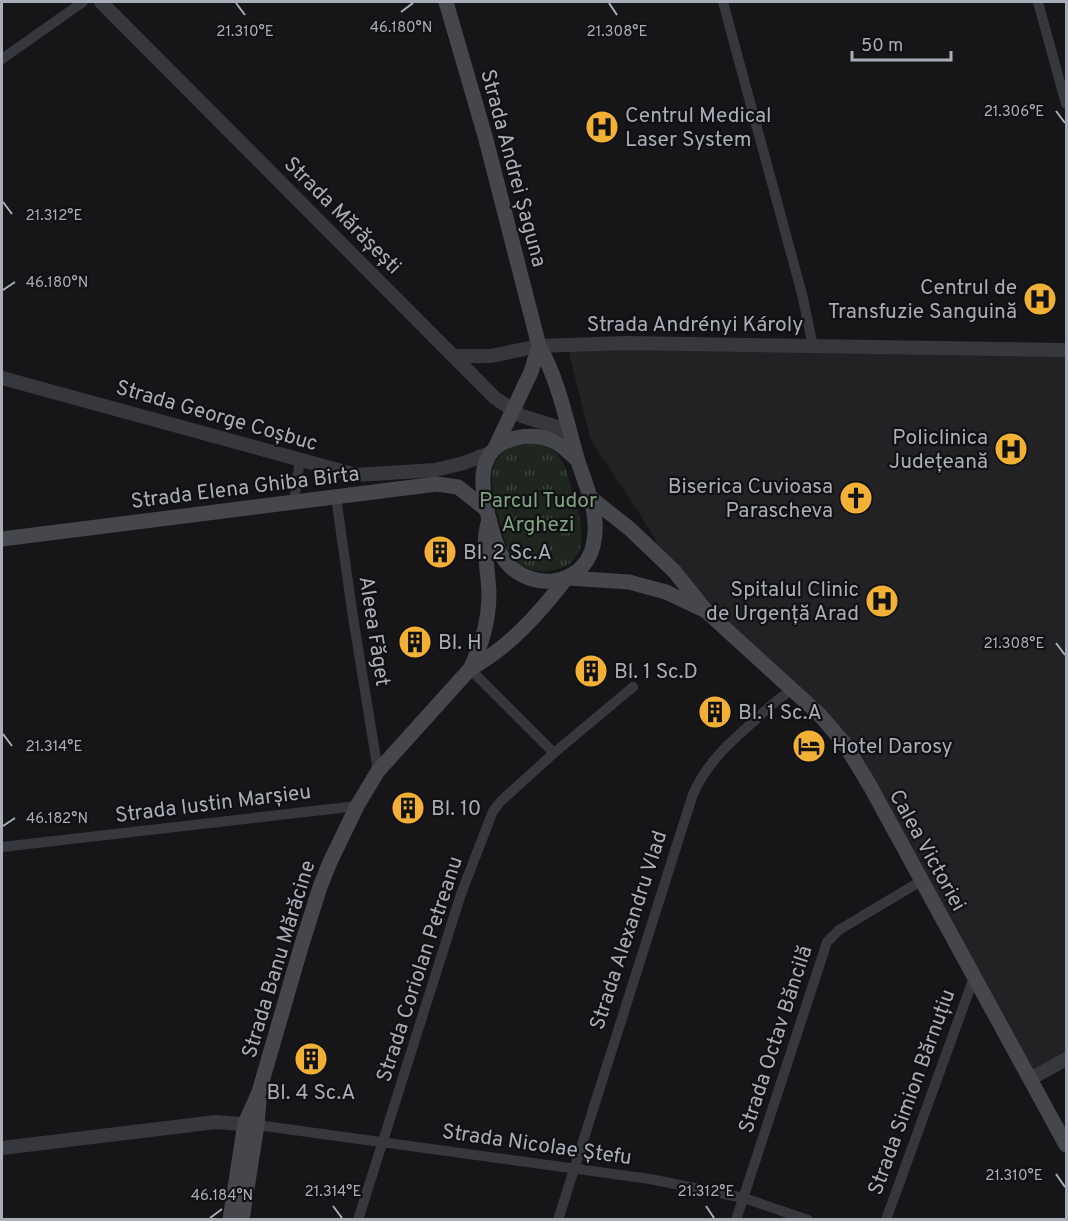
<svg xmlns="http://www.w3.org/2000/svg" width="1068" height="1221" font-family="Overpass,sans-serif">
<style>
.built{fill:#222225}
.park{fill:url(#park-tufts)}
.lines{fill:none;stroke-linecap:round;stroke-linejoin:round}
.minor{stroke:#37383d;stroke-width:10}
.tertiary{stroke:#37383d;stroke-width:14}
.secondary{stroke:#45474d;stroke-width:15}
.ticks{fill:none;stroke:#a8adb8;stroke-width:2}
.labels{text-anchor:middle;stroke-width:4.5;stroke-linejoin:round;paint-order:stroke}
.poi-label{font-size:21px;fill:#a8adb8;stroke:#111113;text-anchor:start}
.street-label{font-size:21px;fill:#a8adb8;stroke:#111113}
.park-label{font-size:21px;fill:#7fa381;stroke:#111113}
.ticks-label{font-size:15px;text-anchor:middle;fill:#a8adb8;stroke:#111113;stroke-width:4.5;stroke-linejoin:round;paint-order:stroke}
</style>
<defs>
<pattern id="park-tufts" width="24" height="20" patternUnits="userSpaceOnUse" patternTransform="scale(1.5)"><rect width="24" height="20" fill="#1e261f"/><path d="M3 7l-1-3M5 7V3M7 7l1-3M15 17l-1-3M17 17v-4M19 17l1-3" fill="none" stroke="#3c433d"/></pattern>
</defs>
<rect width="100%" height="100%" fill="#161618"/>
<!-- built -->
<path class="built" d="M573,350H1066V1059L1030,1079L844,743L674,571L641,516L591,441L569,353Z"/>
<!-- park -->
<path class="park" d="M536,444C544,445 550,447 556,453C566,462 568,478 572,490C582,521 595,566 548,571C538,572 524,569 517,562C507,553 503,533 499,520C493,497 482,458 513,447C520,445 528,445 536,444Z"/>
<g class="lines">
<!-- minor -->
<g class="minor">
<path d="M723,2L802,294L813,346"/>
<path d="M1038,2L1066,104"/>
<path d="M2,59L83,2"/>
<path d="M336,497L353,617L378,771"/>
<path d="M294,501L300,460"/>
<path d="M470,669L554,753"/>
<path d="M2,847L357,806"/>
<path d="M257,1125L650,1179L744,1198L808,1220"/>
<path d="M358,1220L461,894L493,811L501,801L554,753L633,687"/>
<path d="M558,1220L693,794C707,763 728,744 753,722C766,710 778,698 793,689"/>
<path d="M736,1220L827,942L839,930L921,881"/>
<path d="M886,1220L974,977"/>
</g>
<!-- tertiary -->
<g class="tertiary">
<path d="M101,2L495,398L522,416L560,428L570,434"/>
<path d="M454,356H491L539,346L626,343L1066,350"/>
<path d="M2,378L356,475L435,470L464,463L492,452"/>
<path d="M1030,1079L1066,1059"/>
<path d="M2,1148L216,1122L256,1125"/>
</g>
<!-- secondary -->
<g class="secondary">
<path d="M446,2L485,136L539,346C559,381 566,420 577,458C586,488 601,514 593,546C583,587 531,592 506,562C496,549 491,527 487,511C484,496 480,476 486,462C495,437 531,431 553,441C562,445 570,453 577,460"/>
<path d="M495,448L531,372L539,346"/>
<path d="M592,499L630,529L674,571L706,611L819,714L844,743L869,784L1066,1145"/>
<path d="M2,539L437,484L458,487L487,510"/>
<path d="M568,578L629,582L666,592L706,611"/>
<path d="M470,669C509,647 538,615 565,580"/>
<path d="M230,1220L245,1123L259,1092L301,947L320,887L330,862L357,806L378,771L470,669C482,645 489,620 489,593C488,565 481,547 489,519"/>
<path d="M242,1220L257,1125L259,1101"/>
</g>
</g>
<!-- ticks -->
<path class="ticks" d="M236,3L245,15M609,3L617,15M401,12L413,3M1056,111L1065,123M3,202L12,214M3,290L15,282M1056,643L1065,655M3,734L12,746M3,826L15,818M1056,1174L1065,1187M333,1206L342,1218M706,1206L714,1218M210,1218L222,1209"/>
<!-- icons -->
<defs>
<symbol id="hospital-disc" viewBox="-11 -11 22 22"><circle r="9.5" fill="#f2b134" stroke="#111113"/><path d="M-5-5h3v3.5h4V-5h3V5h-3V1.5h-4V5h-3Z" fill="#111"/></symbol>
<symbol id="church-disc" viewBox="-11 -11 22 22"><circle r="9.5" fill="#f2b134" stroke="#111113"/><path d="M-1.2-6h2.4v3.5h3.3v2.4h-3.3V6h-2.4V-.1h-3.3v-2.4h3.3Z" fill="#111"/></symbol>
<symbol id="building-disc" viewBox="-11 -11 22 22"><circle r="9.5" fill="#f2b134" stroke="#111113"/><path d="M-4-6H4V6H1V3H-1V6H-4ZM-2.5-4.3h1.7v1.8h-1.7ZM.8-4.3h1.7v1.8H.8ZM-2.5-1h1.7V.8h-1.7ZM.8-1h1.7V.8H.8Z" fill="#111"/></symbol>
<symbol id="hotel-disc" viewBox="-11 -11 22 22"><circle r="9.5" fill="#f2b134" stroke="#111113"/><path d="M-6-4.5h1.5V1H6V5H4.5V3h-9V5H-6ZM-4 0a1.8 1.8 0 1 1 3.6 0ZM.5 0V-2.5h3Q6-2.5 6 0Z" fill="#111"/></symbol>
</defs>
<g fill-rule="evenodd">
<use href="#hospital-disc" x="583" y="108" width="38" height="38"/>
<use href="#hospital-disc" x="1021" y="280" width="38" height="38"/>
<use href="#hospital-disc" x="992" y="430" width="38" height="38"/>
<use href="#church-disc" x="837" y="479" width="38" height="38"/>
<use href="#building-disc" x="421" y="533" width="38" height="38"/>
<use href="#hospital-disc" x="863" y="582" width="38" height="38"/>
<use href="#building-disc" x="396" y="623" width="38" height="38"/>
<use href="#building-disc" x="572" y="652" width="38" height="38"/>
<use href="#building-disc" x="696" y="693" width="38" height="38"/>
<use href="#hotel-disc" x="790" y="727" width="38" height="38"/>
<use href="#building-disc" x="389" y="789" width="38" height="38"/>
<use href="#building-disc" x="292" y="1040" width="38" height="38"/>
</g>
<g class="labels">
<!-- poi labels -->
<g class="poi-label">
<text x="625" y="122">Centrul Medical<tspan x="625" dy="24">Laser System</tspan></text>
<text x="1017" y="294" text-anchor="end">Centrul de<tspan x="1017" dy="24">Transfuzie Sanguină</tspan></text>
<text x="988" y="444" text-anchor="end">Policlinica<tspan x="988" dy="24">Județeană</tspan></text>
<text x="833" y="493" text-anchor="end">Biserica Cuvioasa<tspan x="833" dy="24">Parascheva</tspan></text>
<text x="463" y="559">Bl. 2 Sc.A</text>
<text x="859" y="596" text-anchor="end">Spitalul Clinic<tspan x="859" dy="24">de Urgență Arad</tspan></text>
<text x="438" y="649">Bl. H</text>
<text x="614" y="678">Bl. 1 Sc.D</text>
<text x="738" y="719">Bl. 1 Sc.A</text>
<text x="832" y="753">Hotel Darosy</text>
<text x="431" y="815">Bl. 10</text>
<text x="311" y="1099" text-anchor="middle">Bl. 4 Sc.A</text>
</g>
<!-- street labels -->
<g class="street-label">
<text transform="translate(514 168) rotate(75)" y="7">Strada Andrei Șaguna</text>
<text transform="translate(343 215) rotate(45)" y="7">Strada Mărășești</text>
<text x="695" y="331">Strada Andrényi Károly</text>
<text transform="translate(217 415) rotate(16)" y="7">Strada George Coșbuc</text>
<text transform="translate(245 487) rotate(-7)" y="7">Strada Elena Ghiba Birta</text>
<text transform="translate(375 631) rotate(81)" y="7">Aleea Făget</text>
<text transform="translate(213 803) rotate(-7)" y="7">Strada Iustin Marșieu</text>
<text transform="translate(928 850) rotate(61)" y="7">Calea Victoriei</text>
<text transform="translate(628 930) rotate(-72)" y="7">Strada Alexandru Vlad</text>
<text transform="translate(278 959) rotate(-73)" y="7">Strada Banu Mărăcine</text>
<text transform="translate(419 969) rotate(-72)" y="7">Strada Coriolan Petreanu</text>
<text transform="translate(775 1039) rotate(-72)" y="7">Strada Octav Băncilă</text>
<text transform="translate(911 1092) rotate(-70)" y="7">Strada Simion Bărnuțiu</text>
<text transform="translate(537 1144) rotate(8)" y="7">Strada Nicolae Ștefu</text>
</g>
<!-- park labels -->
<g class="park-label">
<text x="538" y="507">Parcul Tudor<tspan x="538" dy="24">Arghezi</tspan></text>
</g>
</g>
<g class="ticks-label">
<text x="401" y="32">46.180°N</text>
<text x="245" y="36">21.310°E</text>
<text x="617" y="36">21.308°E</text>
<text x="1014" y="116">21.306°E</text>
<text x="54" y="220">21.312°E</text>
<text x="57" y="287">46.180°N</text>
<text x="1014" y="648">21.308°E</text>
<text x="54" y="751">21.314°E</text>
<text x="57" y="823">46.182°N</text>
<text x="1014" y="1180">21.310°E</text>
<text x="333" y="1196">21.314°E</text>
<text x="706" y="1196">21.312°E</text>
<text x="222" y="1200">46.184°N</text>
</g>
<!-- border -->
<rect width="1068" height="1221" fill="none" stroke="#a8adb8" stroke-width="6"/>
<!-- scale -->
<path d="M852 51v9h99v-9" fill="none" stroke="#a8adb8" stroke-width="3"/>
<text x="861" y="51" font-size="18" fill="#a8adb8" stroke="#111113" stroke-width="4.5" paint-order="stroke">50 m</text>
</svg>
